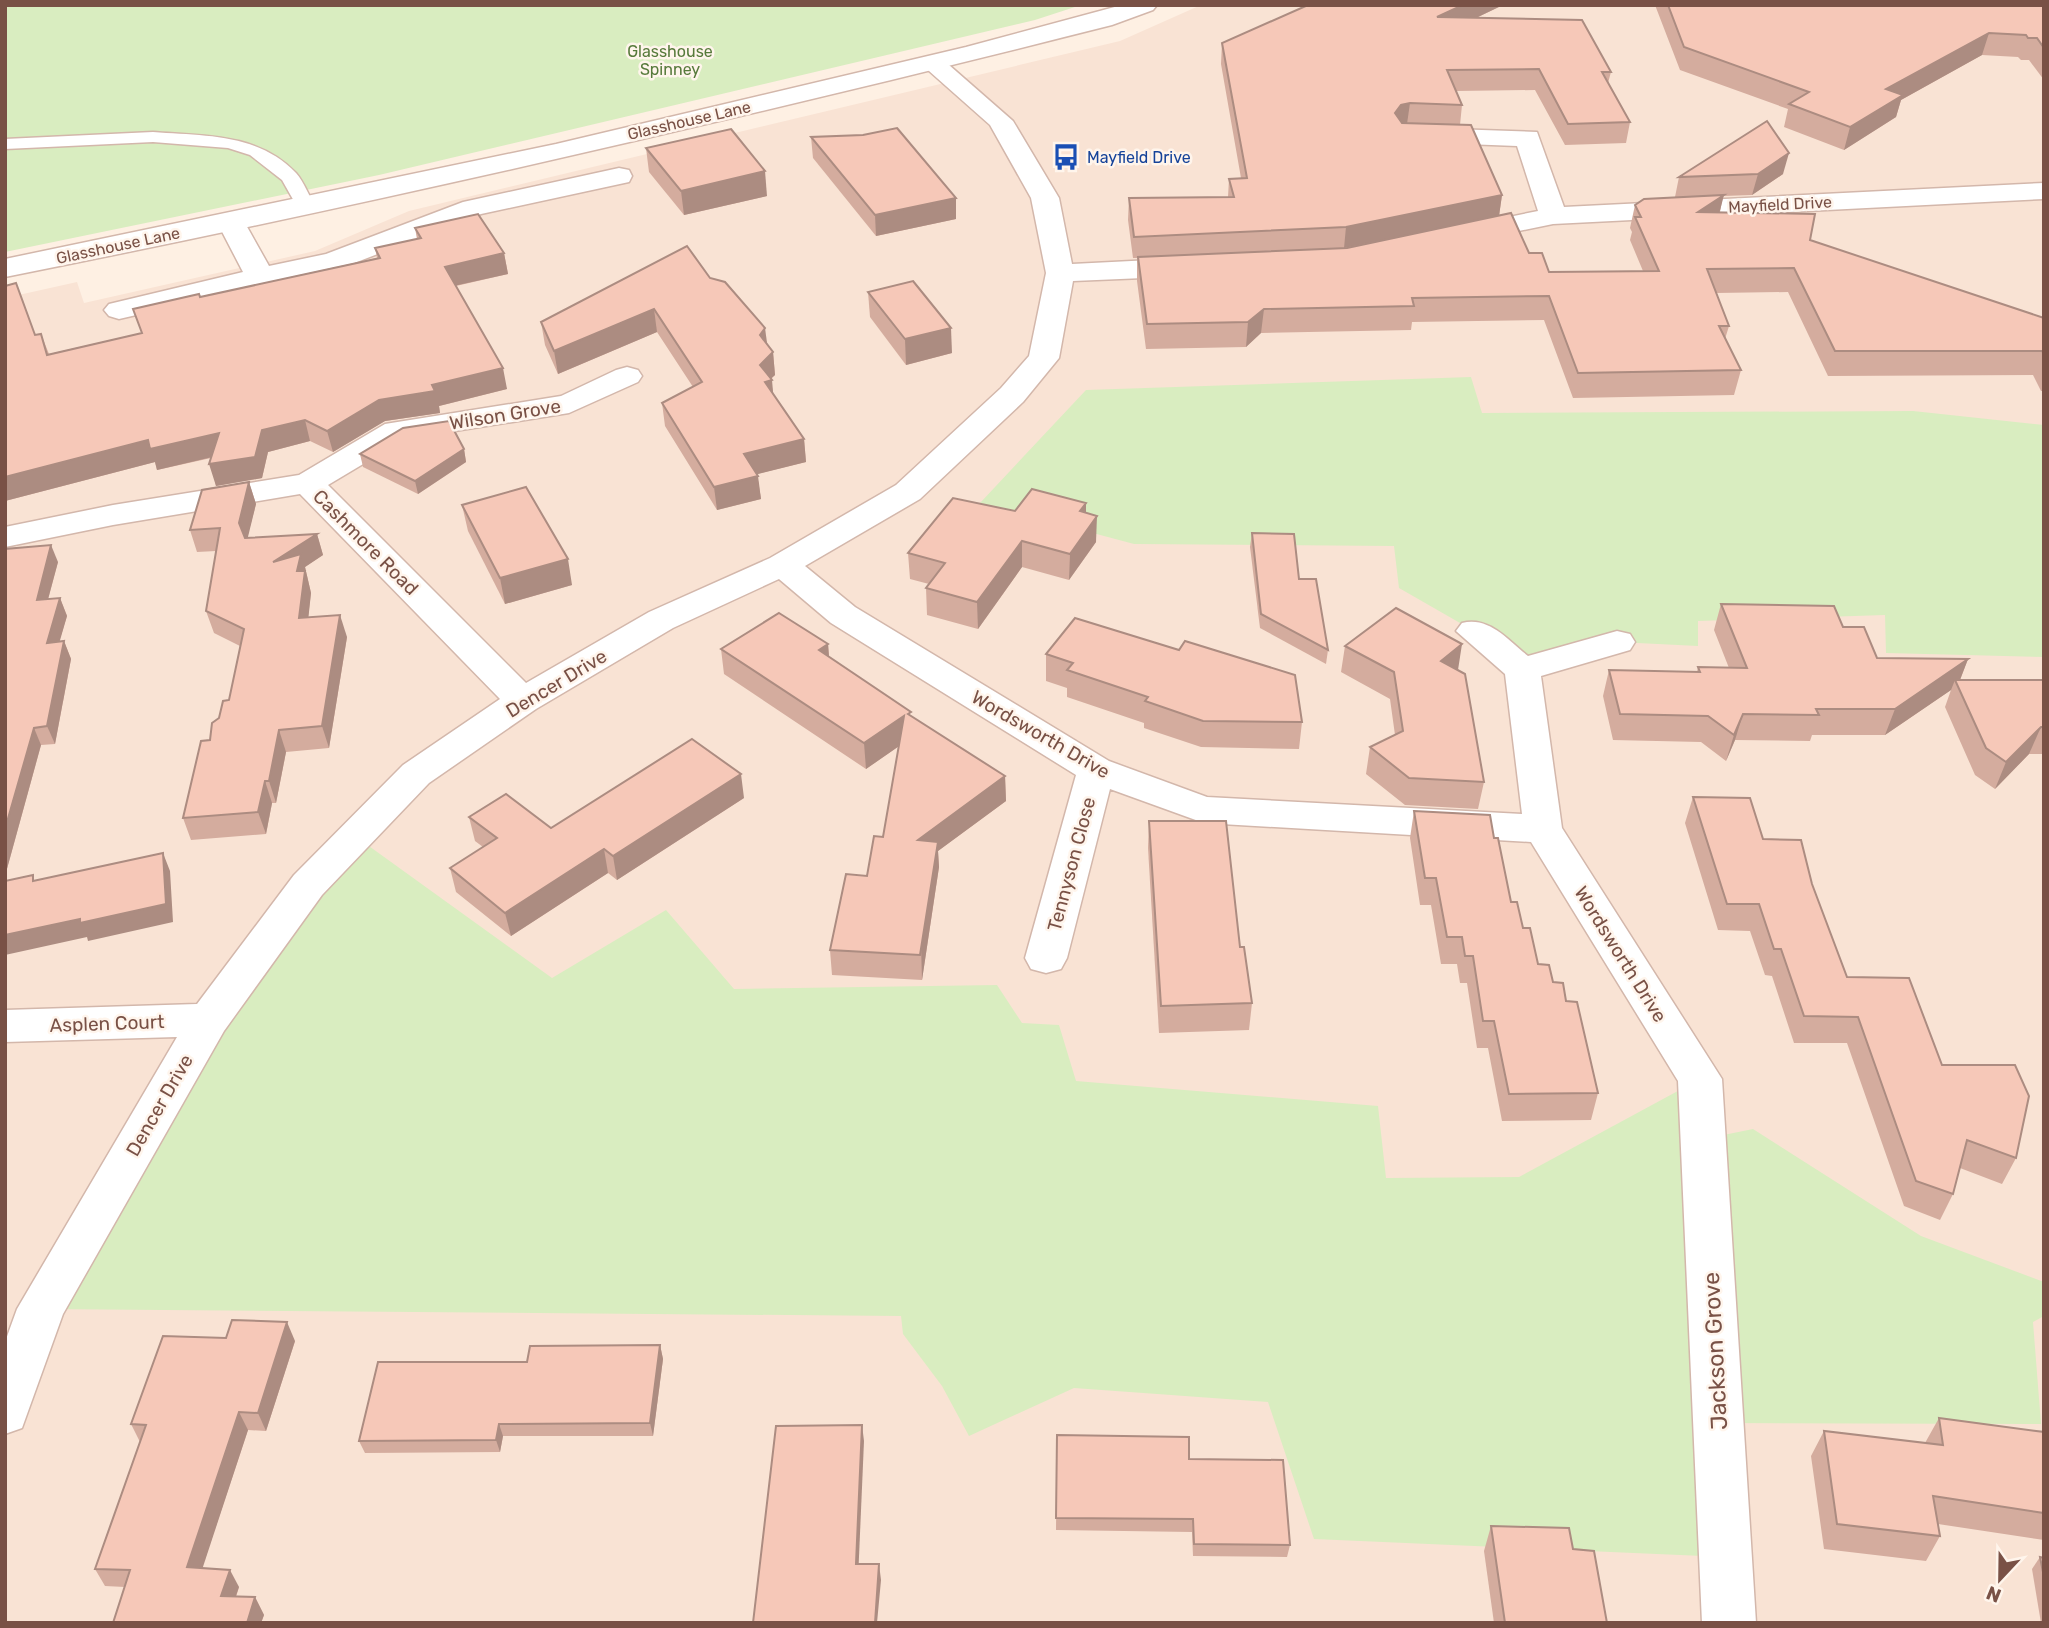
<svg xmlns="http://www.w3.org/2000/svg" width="2049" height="1628" font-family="Rubik,sans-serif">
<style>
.residential{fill:#f9e3d4}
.green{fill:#d9edc0}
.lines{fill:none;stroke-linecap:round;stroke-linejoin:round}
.service-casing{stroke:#d3b7ab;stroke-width:3}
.minor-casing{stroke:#d3b7ab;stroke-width:3}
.tertiary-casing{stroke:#d3b7ab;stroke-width:3}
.service{fill:#fff;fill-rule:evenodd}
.minor{fill:#fff;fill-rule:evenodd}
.tertiary{fill:#fff;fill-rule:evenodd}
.wall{fill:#d4ac9e}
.shaded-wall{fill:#ac8c81}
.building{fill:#f6c8b8;stroke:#ac8c81;stroke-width:2}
.labels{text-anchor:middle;stroke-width:5;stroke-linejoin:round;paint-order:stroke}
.far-park-label{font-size:16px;fill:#577a3b;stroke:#fff5ec}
.far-street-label{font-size:16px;fill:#795146;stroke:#fff5ec}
.far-transit-label{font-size:16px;fill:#164399;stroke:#fff5ec;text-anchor:start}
.street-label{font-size:19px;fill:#795146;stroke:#fff5ec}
.near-street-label{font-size:23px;fill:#795146;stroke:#fff5ec}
</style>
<rect width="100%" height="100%" fill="#fef0e3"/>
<!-- residential -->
<path class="residential" d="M1201,5H2044V1623H5V298L77,282L84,303L315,251L409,211L1120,41Z"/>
<!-- green -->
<g class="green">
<path d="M5,5H1081L1035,20L379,175L5,252Z"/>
<path d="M1471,377L1482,413L1913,411L2044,425V657L1886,653L1885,615L1698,621V646L1617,642L1522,670L1474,631L1399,588L1394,546L1134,544L980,503L1086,390Z"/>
<path d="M355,836L552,978L666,910L734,989L997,985L1022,1023L1059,1025L1076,1081L1378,1106L1386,1178L1519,1177L1700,1079L1704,1139L1753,1129L1921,1236L2044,1282V1316L2033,1322L2041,1424L1719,1423L1726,1557L1314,1539L1268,1402L1074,1388L969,1436L942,1386L903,1334L901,1316L41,1309L209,1020Z"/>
</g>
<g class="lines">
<defs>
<path id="service" d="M153,132C204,136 258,133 296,173C304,182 309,196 315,206L313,210H299L282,180L250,155L228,148L153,142L5,149V139Z"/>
<g id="minor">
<path d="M932,56L941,58L1013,121L1059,198L1072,264L1191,258L1201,261L1205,267L1201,273L1191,276L1073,281L1059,358L1023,402L920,499L805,566L855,607L1109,761L1207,797L1522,814L1505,674L1456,631L1462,623C1489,616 1508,640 1528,656L1617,631L1630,634L1635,642L1630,650L1541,676L1562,828L1722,1079L1756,1623H1702L1678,1081L1531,842L1204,823L1110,789L1067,958L1061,969L1046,973L1031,969L1025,958L1076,775L831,623L779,579L673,628L536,709L429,783L322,895L224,1031L63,1314L22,1428L5,1434V1342L17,1309L177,1037L5,1042V1010L197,1004L294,875L403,765L500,699L300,494L113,525L5,547V527L113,505L299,475L385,424L561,396L616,370L627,367L638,370L642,376L638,382L569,413L405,439L328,485L526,683L649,612L770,558L896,485L1001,388L1029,356L1046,273L1031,198L990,125L920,63L923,58Z"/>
<path d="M1423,128L1537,132L1564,207L2044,183V199L1553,224L1465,242L1455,240L1451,234L1455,228L1538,211L1517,146L1414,142L1410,136L1414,130Z"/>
<path d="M619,168L629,170L632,176L629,182L481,214L344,267L119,319L109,316L104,310L109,304L243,272L217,222L221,216H241L269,266L326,254L463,202Z"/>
</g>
<path id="tertiary" d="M1122,5H1157L1153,10L1112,25C745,118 376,203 5,277V259L556,144L966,47Z"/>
</defs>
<!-- service casing -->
<use href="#service" class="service-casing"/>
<!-- minor casing -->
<use href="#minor" class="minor-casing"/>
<!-- tertiary casing -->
<use href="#tertiary" class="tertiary-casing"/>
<!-- service -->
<use href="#service" class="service"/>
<!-- minor -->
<use href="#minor" class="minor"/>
<!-- tertiary -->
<use href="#tertiary" class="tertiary"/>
</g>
<!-- wall -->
<g class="wall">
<path d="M1308,5H1503L1476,18L1611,72L1608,83L1630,122L1626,143L1565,145L1535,90L1456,91L1462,105L1460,125L1502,195L1499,216L1529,253L1549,272L1643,271L1630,240L1632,232L1630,228L1635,205L1675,197L1679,177L1767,121L1783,174L1752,195L1723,196L1720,212L1810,240L2044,318V391H2041L2033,375L1828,376L1788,292L1716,293L1729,326L1725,339L1741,370L1734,395L1573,398L1544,320L1412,322L1411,330L1261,333L1246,347L1146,349L1137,281V258H1133L1128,220L1129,198L1228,197L1229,179L1241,178L1221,64L1222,43Z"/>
<path d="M1655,5H2044V80L2029,60H2021L2018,57L1982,55L1901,100L1896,117L1844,150L1784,127L1788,109L1680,70Z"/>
<path d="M811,137L956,198V219L876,236L813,158Z"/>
<path d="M646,148L767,196L684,215L649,172Z"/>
<path d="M415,228L504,253L508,274L456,286L507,389L439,406L440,413L385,421L333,452L310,441L268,452L262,478L216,486L211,458L157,470L155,462L5,501L35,335L41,334L49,354L141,333L200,297L377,258L375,248L417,239Z"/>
<path d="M710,278L773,352L775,375L771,379L773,395L804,439L806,462L757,474L761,499L717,510L665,426L662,403L693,387L657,332L558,374L545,345L541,322Z"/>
<path d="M868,292L952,353L906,365L870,317Z"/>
<path d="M464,449L466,462L418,494L363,467L360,454Z"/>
<path d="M249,482L256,504L247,538L317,534L323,555L305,567L311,593L308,617L347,637L329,748L286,752L276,803H272L266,834L191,840L183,818L210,740L219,718L229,700L240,646L214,633L206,611L216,551L197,552L190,530Z"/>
<path d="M462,505L572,585L505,604L468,531Z"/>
<path d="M1015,511L1086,513L1096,542L1069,580L1022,567L978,629L927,615L926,588L929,584L910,579L908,553Z"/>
<path d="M1252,533L1299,579L1328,650L1326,664L1260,628L1250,547Z"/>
<path d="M5,549L58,562L48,599L60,598L67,616L59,642L64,641L71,659L55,744L41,745L5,876Z"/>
<path d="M1721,604L1843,627L1877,658L1968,659L1960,680H2044V754H2029L1995,789L1975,775L1945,707L1951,690L1885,735H1812L1810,741L1735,740L1726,761L1701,742L1613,740L1603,696L1609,670L1697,672L1698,667L1729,668L1714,630Z"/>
<path d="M828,644L829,657L911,716L1005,776L1006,801L938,851L939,867L922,980L832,975L830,950L867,876L883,837L899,746L866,769L724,674L721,649Z"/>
<path d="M1345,646L1458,670L1484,782L1478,809L1405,805L1366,774L1370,747L1395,735L1390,699L1341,672Z"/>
<path d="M1046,654L1302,722L1299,749L1201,747L1144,728V723L1067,697V688L1046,681Z"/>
<path d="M1693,797L1763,839L1812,884L1847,977L1942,1065L2016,1158L2002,1184L1960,1168L1953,1194L1940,1220L1904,1206L1847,1043H1794L1772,976L1765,975L1750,931L1718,930L1685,823Z"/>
<path d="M744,798L617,880L608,873L511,936L456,892L450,868L483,847L475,841L469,817L551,828Z"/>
<path d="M1414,811L1494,838L1511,902L1523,928L1538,964L1553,982L1566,1001L1598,1093L1591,1120L1502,1121L1488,1048H1477L1467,983H1460L1457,964H1441L1431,905H1420L1410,838Z"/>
<path d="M1149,821L1240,947L1252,1003L1249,1030L1159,1033L1148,848Z"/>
<path d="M295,1341L266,1431L248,1430L202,1568L239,1587L236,1597H255L264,1615L261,1623H113L125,1587L105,1586L95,1569L140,1442L131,1424Z"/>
<path d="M660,1345L663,1359L653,1436H503L500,1452L365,1453L359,1441L527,1362Z"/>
<path d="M1939,1418L2044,1432V1540L1938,1524L1940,1536L1926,1561L1824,1549L1811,1456L1824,1431L1925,1443Z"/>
<path d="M1057,1435L1189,1459L1290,1545L1287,1557L1193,1556L1192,1532L1056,1530Z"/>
<path d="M1491,1526L1573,1549L1607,1623H1494L1484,1551Z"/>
<path d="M2040,1557L2044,1558V1623H2041L2032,1569Z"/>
</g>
<!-- shaded-wall -->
<g class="shaded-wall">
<path d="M1463,5H1503L1434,38L1437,17Z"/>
<path d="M1989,33L1982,55L1901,100L1896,117L1844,150L1850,127L1886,89Z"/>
<path d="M1410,103L1407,124L1393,134L1395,113L1401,105Z"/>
<path d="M1789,153L1783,174L1752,195L1758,174Z"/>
<path d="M765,171L767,196L684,215L681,191Z"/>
<path d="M1502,195L1499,216L1344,248L1346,227Z"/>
<path d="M1724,195L1718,218L1698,212Z"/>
<path d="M956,198V219L876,236L875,215Z"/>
<path d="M504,253L508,274L449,287L445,267Z"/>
<path d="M654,309L657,332L558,374L554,351Z"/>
<path d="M1264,309L1261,333L1246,347L1248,322Z"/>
<path d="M765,328L768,350L760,335Z"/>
<path d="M951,328L952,353L906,365L905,339Z"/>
<path d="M773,352L775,375L768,381L772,380L774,403L767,405L760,365Z"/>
<path d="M503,368L507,389L439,406L440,413L385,421L333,452L327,431L379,400L432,385Z"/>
<path d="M305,420L310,441L268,452L262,478L216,486L209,464L262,430Z"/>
<path d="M219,433L225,454L157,470L155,462L5,501V477L148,440Z"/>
<path d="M804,439L806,462L746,477L744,454Z"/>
<path d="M464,449L466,462L418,494L415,481Z"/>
<path d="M758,476L761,499L717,510L714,487Z"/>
<path d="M249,482L256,504L246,545L239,523Z"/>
<path d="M1086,503V529L1080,511Z"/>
<path d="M1097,516L1096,542L1069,580L1070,554Z"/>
<path d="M317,534L323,555L305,567L311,593L306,640L299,618L273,562Z"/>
<path d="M1022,541V567L978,629L977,602Z"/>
<path d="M51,545L58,562L43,618L37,600Z"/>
<path d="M568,559L572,585L505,604L500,578Z"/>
<path d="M60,598L67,616L54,661L47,643Z"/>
<path d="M340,615L347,637L329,748L322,726Z"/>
<path d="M64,641L71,659L55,744L47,726Z"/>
<path d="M828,644L830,669L819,650Z"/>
<path d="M1462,644L1458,670L1441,661Z"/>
<path d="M1968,659L1958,685L1955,680L1951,690L1885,735L1895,709Z"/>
<path d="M1743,714L1735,740L1726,761L1734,735Z"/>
<path d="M904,716L905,742L866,769L864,743Z"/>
<path d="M2041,727L2029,754L1995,789L2006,762Z"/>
<path d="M34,728L41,745L5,876V829Z"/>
<path d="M279,730L286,752L276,803L269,781Z"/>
<path d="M741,774L744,798L617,880L613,856Z"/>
<path d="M1005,776L1006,801L938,851L939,867L922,980L918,840Z"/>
<path d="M265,781L272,803L266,834L258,812Z"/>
<path d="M604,849L608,873L511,936L505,913Z"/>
<path d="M163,853L170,871L173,922L88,941L87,937L5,955V935Z"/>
<path d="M287,1322L295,1341L266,1431L258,1413Z"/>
<path d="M660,1345L663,1359L653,1436L650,1423Z"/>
<path d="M239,1412L248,1430L197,1585L187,1567Z"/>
<path d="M499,1424L503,1436L500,1452L496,1440Z"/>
<path d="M862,1425L864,1441L858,1580L856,1564Z"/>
<path d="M879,1564L881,1580L877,1623H875Z"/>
<path d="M230,1570L239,1587L230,1613L221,1596Z"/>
<path d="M255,1597L264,1615L261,1623H247Z"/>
</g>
<!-- building -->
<g class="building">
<path d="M1308,5H1463L1437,17L1582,20L1611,72H1602L1630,122L1568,124L1539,69L1447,70L1462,105L1410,103L1401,105L1395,113L1402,123L1471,125L1502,195L1346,227L1134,237L1129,198L1234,197L1229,179L1247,178L1222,43Z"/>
<path d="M1668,5H2044V48L2037,38H2028L2026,35L1989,33L1886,89L1903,95L1850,127L1789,104L1809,92L1684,47Z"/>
<path d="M1767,121L1789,153L1758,174L1679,177Z"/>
<path d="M897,128L956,198L875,215L811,137L863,135Z"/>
<path d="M731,129L765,171L681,191L646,148Z"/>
<path d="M1724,195L1698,212L1815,214L1810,240L2044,318V354L2042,351H1835L1794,268L1707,269L1729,326H1719L1741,370L1578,373L1549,296L1412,298L1414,306L1264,309L1248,322L1147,324L1138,257L1347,248L1511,213L1529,253H1542L1549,272L1659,271L1635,217H1641L1635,205L1644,199Z"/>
<path d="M478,214L504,253L445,267L503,368L432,385L435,391L379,400L327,431L305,420L262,430L255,457L209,464L219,433L150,449L148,440L5,477V286L16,283L35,335L41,334L47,355L142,333L133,309L199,294L200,297L380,258L375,248L421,238L415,228Z"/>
<path d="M687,246L710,278L725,282L765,328L760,335L773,352L760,365L772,380L765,382L804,439L744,454L758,476L714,487L662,403L702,382L654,309L554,351L541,322Z"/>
<path d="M913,281L951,328L905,339L868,292Z"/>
<path d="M449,421L464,449L415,481L360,454L403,428Z"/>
<path d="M249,482L239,523L245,538L317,534L273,562L301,554L297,571H305L299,618L340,615L322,726L279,730L269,781H265L258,812L183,818L201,741L210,740L212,723L219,718L223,701L229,700L244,629L206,611L220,528L190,530L202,490Z"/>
<path d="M526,487L568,559L500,578L462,505Z"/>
<path d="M1032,489L1086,503L1080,511L1097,516L1070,554L1022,541L977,602L926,588L945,563L908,553L953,498L1015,511Z"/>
<path d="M1252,533L1294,534L1299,579H1316L1328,650L1261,614Z"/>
<path d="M51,545L37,600L60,598L47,643L64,641L47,726L34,728L5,829V549Z"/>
<path d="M1721,604L1834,606L1843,627H1864L1877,658L1968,659L1895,709H1816L1819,715L1743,714L1734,735L1708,716L1620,714L1609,670L1700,672L1698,667L1747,668Z"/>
<path d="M1396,608L1462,644L1441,661L1465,674L1484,782L1409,778L1370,747L1403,731L1394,672L1345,646Z"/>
<path d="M779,613L828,644L819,650L911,712L908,714L1005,776L918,840L938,842L920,955L830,950L846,874L867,876L874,836L883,837L904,716L864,743L721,649Z"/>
<path d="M1075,618L1179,650L1185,641L1295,675L1302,722L1203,721L1145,701L1148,697L1067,670L1073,663L1046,654Z"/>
<path d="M1955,680H2044V727H2041L2006,762L1986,748Z"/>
<path d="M692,739L741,774L613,856L604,849L505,913L450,868L497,838L469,817L506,794L551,828Z"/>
<path d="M1693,797L1750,798L1763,839L1801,840L1812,884L1847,977L1909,978L1942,1065H2015L2029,1096L2016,1158L1967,1140L1953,1194L1916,1181L1858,1017L1804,1016L1781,949H1774L1759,904H1727Z"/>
<path d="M1414,811L1490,815L1494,838H1498L1511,902H1517L1523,928H1530L1538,964L1549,965L1553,982L1563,983L1566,1001L1577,1002L1598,1093L1509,1094L1494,1021H1483L1473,956H1465L1462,937H1447L1436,878H1425Z"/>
<path d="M1149,821H1226L1240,947H1244L1252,1003L1161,1006Z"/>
<path d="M163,853L166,904L80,923V919L5,935V881L33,875V881Z"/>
<path d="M232,1320L287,1322L258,1413L239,1412L187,1567L230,1570L221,1596L255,1597L247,1623H113L130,1570L95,1569L146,1425L131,1424L163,1336L226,1338Z"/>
<path d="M660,1345L650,1423L499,1424L496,1440L359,1441L378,1362H527L530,1346Z"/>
<path d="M1939,1418L2044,1432V1513L1933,1496L1940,1536L1837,1524L1824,1431L1943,1445Z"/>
<path d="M862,1425L856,1564H879L875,1623H753L776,1426Z"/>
<path d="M1057,1435L1189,1437V1459L1283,1460L1290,1545L1194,1544L1193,1519L1056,1518Z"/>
<path d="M1491,1526L1569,1528L1573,1549L1594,1551L1607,1623H1505Z"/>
<path d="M2040,1557L2044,1558V1577Z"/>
</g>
<!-- icons -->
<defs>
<symbol id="bus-bare" viewBox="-9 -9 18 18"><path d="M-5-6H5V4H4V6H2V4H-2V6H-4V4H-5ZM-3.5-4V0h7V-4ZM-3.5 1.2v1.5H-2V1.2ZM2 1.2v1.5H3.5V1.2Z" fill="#1a4fb4" stroke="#fff5ec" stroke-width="2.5" paint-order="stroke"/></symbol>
</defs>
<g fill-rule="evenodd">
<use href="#bus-bare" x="1047" y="138" width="38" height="38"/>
</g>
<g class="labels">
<!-- far-park labels -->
<g class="far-park-label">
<text x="670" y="57">Glasshouse<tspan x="670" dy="18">Spinney</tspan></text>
</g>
<!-- far-street labels -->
<g class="far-street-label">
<text transform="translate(689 120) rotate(-13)" y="6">Glasshouse Lane</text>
<text transform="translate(1780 204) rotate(-3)" y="6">Mayfield Drive</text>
<text transform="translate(118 245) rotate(-12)" y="6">Glasshouse Lane</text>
</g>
<!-- far-transit labels -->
<g class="far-transit-label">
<text x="1087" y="163">Mayfield Drive</text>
</g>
<!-- street labels -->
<g class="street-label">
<text transform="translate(505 414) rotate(-9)" y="7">Wilson Grove</text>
<text transform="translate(366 542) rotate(45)" y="7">Cashmore Road</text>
<text transform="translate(556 683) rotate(-31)" y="7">Dencer Drive</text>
<text transform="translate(1041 734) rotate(30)" y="7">Wordsworth Drive</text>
<text transform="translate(1071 864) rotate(-75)" y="7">Tennyson Close</text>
<text transform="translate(1621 954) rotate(58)" y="7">Wordsworth Drive</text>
<text transform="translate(107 1023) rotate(-2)" y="7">Asplen Court</text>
<text transform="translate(159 1105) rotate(-60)" y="7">Dencer Drive</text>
</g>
<!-- near-street labels -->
<g class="near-street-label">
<text transform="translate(1715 1351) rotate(-93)" y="8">Jackson Grove</text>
</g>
</g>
<!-- border -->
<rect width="2049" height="1628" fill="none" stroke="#795146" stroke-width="14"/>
<!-- north arrow -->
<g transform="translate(2000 1579) rotate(202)" stroke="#fff5ec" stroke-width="5" paint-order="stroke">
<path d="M0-5L12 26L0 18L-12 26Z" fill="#795146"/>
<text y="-10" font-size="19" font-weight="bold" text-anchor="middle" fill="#795146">N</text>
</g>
</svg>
